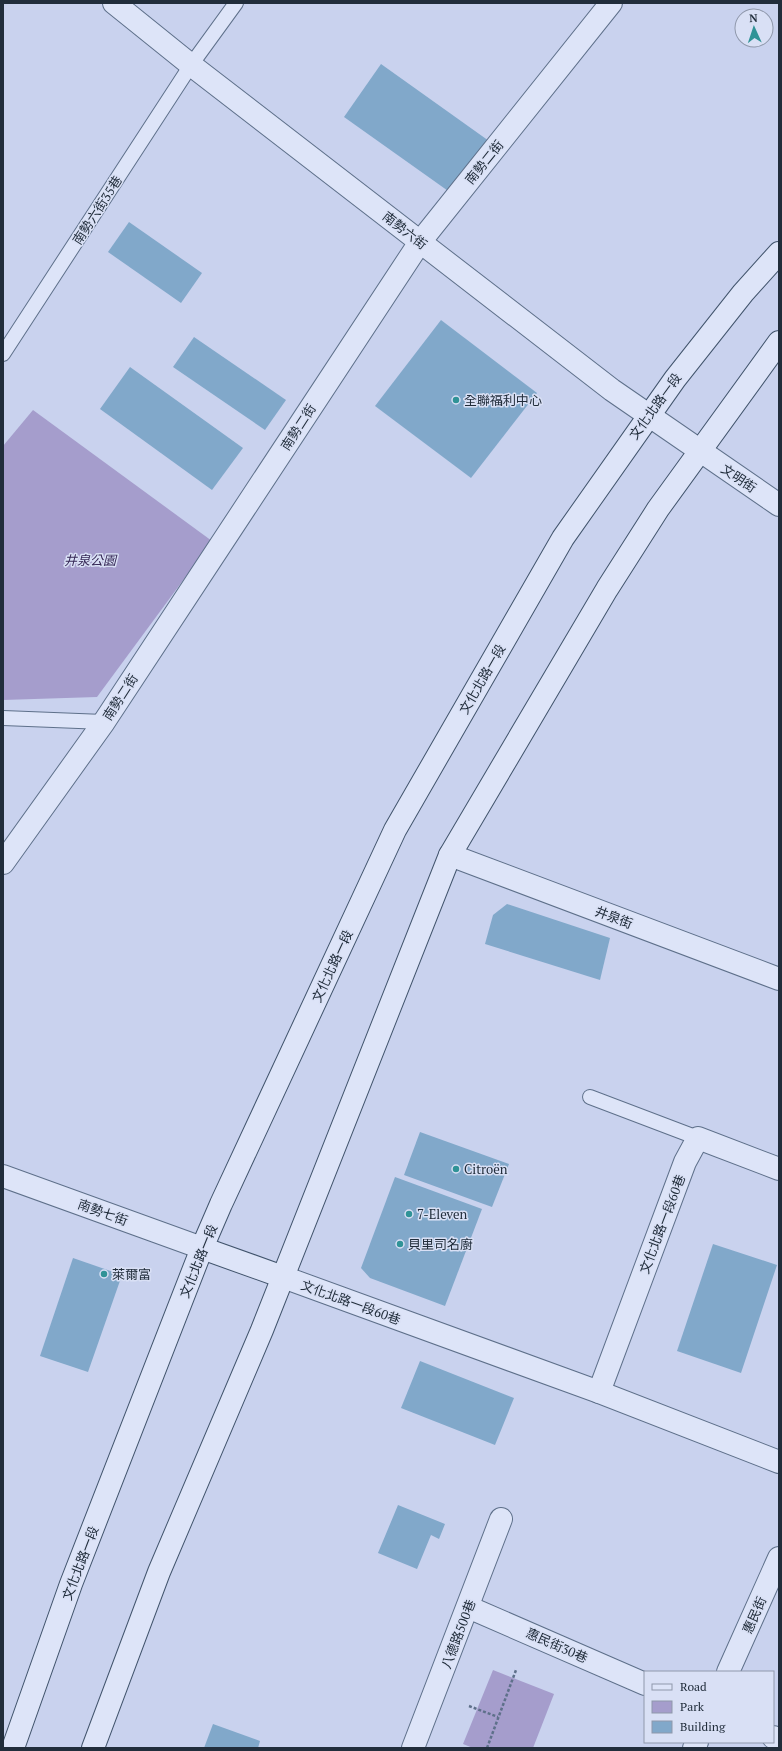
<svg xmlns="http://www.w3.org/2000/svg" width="782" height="1751" font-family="'PT Serif','Noto Sans TC',serif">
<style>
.green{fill:#a59dcc}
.building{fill:#81a8ca}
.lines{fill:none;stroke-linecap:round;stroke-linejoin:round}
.lane-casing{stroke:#5e708a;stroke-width:16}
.street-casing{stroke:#5e708a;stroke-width:24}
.secondary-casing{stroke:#41546c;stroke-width:24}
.path{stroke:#5e708a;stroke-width:2.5;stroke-dasharray:3 2;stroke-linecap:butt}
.lane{stroke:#dde4f8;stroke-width:14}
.street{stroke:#dde4f8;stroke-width:22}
.secondary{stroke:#dde4f8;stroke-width:22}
.poi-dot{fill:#309397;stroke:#d9e0f5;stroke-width:1.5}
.labels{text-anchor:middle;stroke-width:3;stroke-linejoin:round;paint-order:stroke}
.street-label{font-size:13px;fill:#212d3b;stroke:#d9e0f5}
.poi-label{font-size:13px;fill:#212d3b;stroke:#d9e0f5;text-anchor:start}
.park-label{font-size:13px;font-style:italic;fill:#362856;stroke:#d9e0f5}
</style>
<rect width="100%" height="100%" fill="#c9d2ee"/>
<!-- green -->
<g class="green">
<path d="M33,410L212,541L97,697L3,700V446Z"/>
<path d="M493,1670L554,1694L533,1748H473L463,1744Z"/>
</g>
<!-- building -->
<g class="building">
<path d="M381,64L489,141L451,193L344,117Z"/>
<path d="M129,222L202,273L181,303L108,252Z"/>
<path d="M441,320L537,393L471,478L375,406Z"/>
<path d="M194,337L286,400L265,430L173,367Z"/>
<path d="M130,367L243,448L212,490L100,409Z"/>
<path d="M507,904L610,938L600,980L485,944L493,915Z"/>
<path d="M420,1132L509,1164L492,1207L404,1175Z"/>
<path d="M395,1177L482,1209L445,1306L370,1278L361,1268Z"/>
<path d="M713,1244L777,1265L741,1373L677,1351Z"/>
<path d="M73,1258L122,1275L88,1372L40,1356Z"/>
<path d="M420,1361L514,1398L495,1445L401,1408Z"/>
<path d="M398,1505L445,1524L439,1539L431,1535L417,1569L378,1553Z"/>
<path d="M213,1724L260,1741L258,1748H204Z"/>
</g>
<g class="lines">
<defs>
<g id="lane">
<path d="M3,354L191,65L236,3"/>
<path d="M3,718L104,722"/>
<path d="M590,1097L698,1138"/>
</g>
<g id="street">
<path d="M114,3L191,65L612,390L779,505"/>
<path d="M450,855L779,979"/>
<path d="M3,863L104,722L420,242L611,3"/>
<path d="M3,1176L202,1248"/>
<path d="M283,1277L599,1392L779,1462"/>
<path d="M599,1392L685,1162L698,1138L779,1169"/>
<path d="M468,1607L645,1684"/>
<path d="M728,1672L779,1558"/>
<path d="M773,1737L779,1739"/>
<path d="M413,1748L501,1519"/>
<path d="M694,1748L697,1742"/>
</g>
<g id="secondary">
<path d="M202,1248L283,1277"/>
<path d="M13,1748L71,1584L202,1248L221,1204L395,830L563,538L675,379L743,293L779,253"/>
<path d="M93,1748L159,1572L262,1330L450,855L607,589L658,509L779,342"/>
</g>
</defs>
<!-- lane casing -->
<use href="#lane" class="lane-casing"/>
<!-- street casing -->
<use href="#street" class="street-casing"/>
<!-- secondary casing -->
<use href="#secondary" class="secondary-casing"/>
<!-- path -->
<g class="path">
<path d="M469,1706L498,1717"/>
<path d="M487,1748L516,1670"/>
</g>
<!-- lane -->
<use href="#lane" class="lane"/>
<!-- street -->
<use href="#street" class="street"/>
<!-- secondary -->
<use href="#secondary" class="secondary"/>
</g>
<!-- markers -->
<g class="poi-dot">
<circle cx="456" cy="400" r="4"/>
<circle cx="456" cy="1169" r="4"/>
<circle cx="409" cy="1214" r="4"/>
<circle cx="400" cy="1244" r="4"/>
<circle cx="104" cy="1274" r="4"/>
</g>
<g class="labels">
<!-- street labels -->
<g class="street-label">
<text transform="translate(484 162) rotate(-51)" y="5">南勢二街</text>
<text transform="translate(97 210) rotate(-57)" y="5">南勢六街35巷</text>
<text transform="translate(405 230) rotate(38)" y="5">南勢六街</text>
<text transform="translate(655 406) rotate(-54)" y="5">文化北路一段</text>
<text transform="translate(298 427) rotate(-57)" y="5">南勢二街</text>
<text transform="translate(739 478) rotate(34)" y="5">文明街</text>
<text transform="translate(482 679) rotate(-60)" y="5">文化北路一段</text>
<text transform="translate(120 697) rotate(-57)" y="5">南勢二街</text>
<text transform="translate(614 917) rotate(21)" y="5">井泉街</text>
<text transform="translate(332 966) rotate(-65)" y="5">文化北路一段</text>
<text transform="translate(103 1212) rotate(20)" y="5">南勢七街</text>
<text transform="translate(662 1224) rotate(-69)" y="5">文化北路一段60巷</text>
<text transform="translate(198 1261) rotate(-68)" y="5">文化北路一段</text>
<text transform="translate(351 1302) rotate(20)" y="5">文化北路一段60巷</text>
<text transform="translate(80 1563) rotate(-69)" y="5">文化北路一段</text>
<text transform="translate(754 1615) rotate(-66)" y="5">惠民街</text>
<text transform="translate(458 1634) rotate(-69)" y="5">八德路500巷</text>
<text transform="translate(557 1645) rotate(24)" y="5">惠民街30巷</text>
</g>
<!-- poi labels -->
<g class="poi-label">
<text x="464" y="405">全聯福利中心</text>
<text x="464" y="1174">Citroën</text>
<text x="417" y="1219">7-Eleven</text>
<text x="408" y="1249">貝里司名廚</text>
<text x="112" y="1279">萊爾富</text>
</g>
<!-- park labels -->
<g class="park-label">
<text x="90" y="565">井泉公園</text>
</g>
</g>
<!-- border -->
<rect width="782" height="1751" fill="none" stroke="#212d3b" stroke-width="8"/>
<!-- legend -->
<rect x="644" y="1671" width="130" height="72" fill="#d9e0f5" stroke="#8f98ab"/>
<rect x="652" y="1684" width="20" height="6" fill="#dde4f8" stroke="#8f98ab"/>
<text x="680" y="1691" font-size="12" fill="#212d3b">Road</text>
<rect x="652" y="1701" width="20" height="12" fill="#a59dcc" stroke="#8f98ab"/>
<text x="680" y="1711" font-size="12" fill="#212d3b">Park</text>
<rect x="652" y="1721" width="20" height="12" fill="#81a8ca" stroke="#8f98ab"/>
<text x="680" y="1731" font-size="12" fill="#212d3b">Building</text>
<!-- north arrow -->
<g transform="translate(754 28) rotate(357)"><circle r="19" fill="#d9e0f5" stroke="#8f98ab"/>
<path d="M0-3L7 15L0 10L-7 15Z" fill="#309397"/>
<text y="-6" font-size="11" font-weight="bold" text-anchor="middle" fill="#212d3b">N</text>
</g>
</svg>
